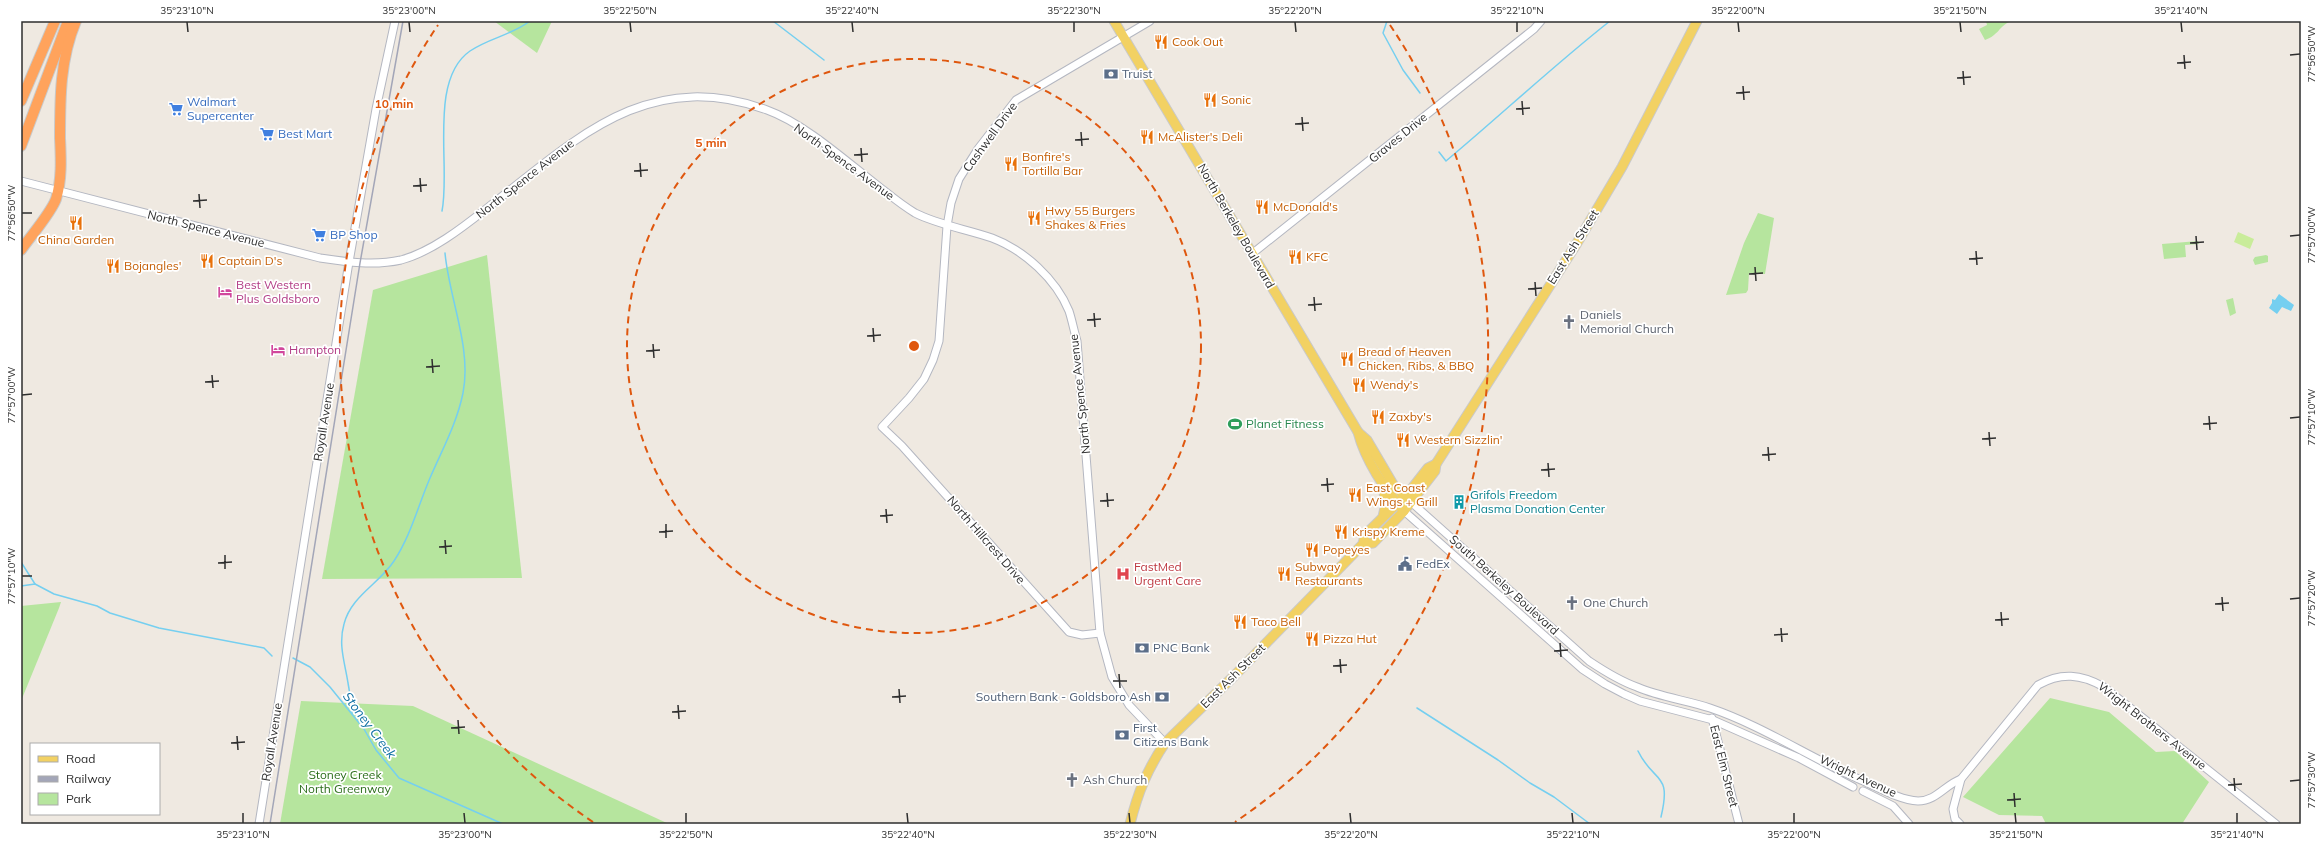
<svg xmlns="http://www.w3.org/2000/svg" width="2322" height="845" font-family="Mulish,sans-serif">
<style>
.green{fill:#b6e59e}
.pitch{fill:#c9ec9a}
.water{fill:#75cff0}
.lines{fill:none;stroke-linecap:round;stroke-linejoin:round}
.stream{stroke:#75cff0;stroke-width:1.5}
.tertiary-casing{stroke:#b4b7c1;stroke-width:9}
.primary-casing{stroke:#c9c9c9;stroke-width:11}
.motorway-casing{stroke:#c9c9c9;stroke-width:12}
.tertiary{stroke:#fff;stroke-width:7}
.primary{stroke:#f2d163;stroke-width:9}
.motorway{stroke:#ffa35c;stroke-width:10}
.rail{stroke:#a3a6b8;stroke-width:1.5}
.ticks{fill:none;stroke:#2e2e2e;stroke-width:1.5}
.ring{fill:none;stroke:#df570e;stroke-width:2;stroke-dasharray:7 5}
.labels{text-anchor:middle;stroke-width:3.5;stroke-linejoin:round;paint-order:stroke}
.food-label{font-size:12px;fill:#c56008;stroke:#fff;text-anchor:start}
.service-label{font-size:12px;fill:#4e5e75;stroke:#fff;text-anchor:start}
.shop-label{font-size:12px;fill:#366cbe;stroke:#fff;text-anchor:start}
.street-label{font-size:12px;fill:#2e2e2e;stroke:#fff}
.hotel-label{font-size:12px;fill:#b23c85;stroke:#fff;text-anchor:start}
.worship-label{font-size:12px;fill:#5b616d;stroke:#fff;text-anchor:start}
.leisure-label{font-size:12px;fill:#27864d;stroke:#fff;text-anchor:start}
.culture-label{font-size:12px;fill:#0d838f;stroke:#fff;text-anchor:start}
.health-label{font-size:12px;fill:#be3a42;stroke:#fff;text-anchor:start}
.park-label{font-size:12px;fill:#2c6e1b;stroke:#fff}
.water-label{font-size:13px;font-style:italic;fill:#0d6fa3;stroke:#fff}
.centre{fill:#df570e;stroke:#fff;stroke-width:2}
.ring-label{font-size:12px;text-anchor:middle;font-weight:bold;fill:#df570e;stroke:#fff;stroke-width:3.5;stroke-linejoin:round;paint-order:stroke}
.neatline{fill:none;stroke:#2e2e2e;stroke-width:1.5}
.ticks-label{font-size:10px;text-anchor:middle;fill:#2e2e2e}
</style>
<rect width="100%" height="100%" fill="#efe9e1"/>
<!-- green -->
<g class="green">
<path d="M494,21H552L537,53Z"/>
<path d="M1986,21H2011C1998,27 1999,35 1985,40L1979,29L1987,25Z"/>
<path d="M1758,213L1774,218L1765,274L1749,273L1748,290L1746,293L1726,295L1744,243Z"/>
<path d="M2198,241L2199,244L2185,245L2186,257L2164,259L2162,244Z"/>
<path d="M487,255L522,578L322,579L373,290Z"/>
<path d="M2266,255L2268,256V262L2255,265L2253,260L2255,257Z"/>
<path d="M2233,298L2236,313L2230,316L2226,300Z"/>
<path d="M61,602L59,608L21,701V606Z"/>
<path d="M2050,698L2109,712L2156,752L2175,751L2209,782L2182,824H2046L2042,816L1999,815L1963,797Z"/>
<path d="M301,701L413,706L669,824H280Z"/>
</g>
<!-- pitch -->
<path class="pitch" d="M2238,232L2254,239L2250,249L2234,242Z"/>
<!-- water -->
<path class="water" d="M2279,294L2294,305L2291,311L2282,307L2277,314L2269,308L2272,303V299L2275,300Z"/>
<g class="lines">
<!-- stream -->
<g class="stream">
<path d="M773,21L824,60"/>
<path d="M1387,21L1383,33L1403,70L1420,93"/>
<path d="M1439,152L1446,161C1501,115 1553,66 1610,21"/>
<path d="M442,211C451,167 428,80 470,51C489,38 512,35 530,21"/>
<path d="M21,562L35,584"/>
<path d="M21,586L35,584L54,594L97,606L110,613L159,628L264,648L272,656"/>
<path d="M293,658L310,667L330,687L364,729L376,750L399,778L503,824"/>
<path d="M1417,708L1498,760L1530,783L1554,797L1590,824"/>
<path d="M352,714C351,704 350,693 348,683C345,663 338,645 344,624C351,596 379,584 394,561C411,535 418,506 430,478C442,450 457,423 463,393C472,348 449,298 445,253"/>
<path d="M1638,751C1654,784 1672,771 1661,817"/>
</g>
<defs>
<g id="tertiary">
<path d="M21,181L320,258C347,262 374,266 401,260C431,252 462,228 486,209C574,141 646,66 767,110C806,124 849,164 882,189C892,197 903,206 915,213C939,225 966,229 992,238C1024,250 1056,279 1069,311C1072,320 1074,331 1077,341L1100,633L1112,677L1129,705L1165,743"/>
<path d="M1253,253L1534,29L1541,21"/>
<path d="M1411,502L1589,661C1604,671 1620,681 1637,687C1660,697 1686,700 1710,708C1763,726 1810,758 1861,780C1878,787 1899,800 1918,801C1936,801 1945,785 1961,779L2038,685C2061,672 2081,674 2104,687L2276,824"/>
<path d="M1404,511L1582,669L1605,684L1624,694L1640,701L1713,720L1799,758L1853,787"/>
<path d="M1100,633L1082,635L1069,632L902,446L882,427L909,398L924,379L933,360L939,341L947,226L951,203L959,179L978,149L1016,100L1150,21"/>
<path d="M1712,718L1739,824"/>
<path d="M1863,791L1893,806L1909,824"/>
<path d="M259,824L349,262L376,109L395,21"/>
<path d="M1960,824L1955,819L1953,809L1961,779"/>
</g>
<g id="primary">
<path d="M1114,21L1358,432C1365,460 1385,490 1404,511"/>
<path d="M1358,432L1367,440L1394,486L1409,500"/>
<path d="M1383,517L1386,503L1383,487"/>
<path d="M1363,544L1373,543L1404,511L1435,471L1436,464L1577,243L1622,167L1697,21"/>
<path d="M1130,824C1138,792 1147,770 1165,743L1234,676L1363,544L1365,535L1410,491L1428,468L1436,464"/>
</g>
<g id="motorway">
<path d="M21,101L55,21"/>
<path d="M21,146L68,21"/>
<path d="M21,250C30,237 51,213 56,199C62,180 61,158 60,138C60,98 60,59 76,21"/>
</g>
</defs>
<!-- tertiary casing -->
<use href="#tertiary" class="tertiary-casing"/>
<!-- primary casing -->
<use href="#primary" class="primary-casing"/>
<!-- motorway casing -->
<use href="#motorway" class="motorway-casing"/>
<!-- tertiary -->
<use href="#tertiary" class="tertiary"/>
<!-- primary -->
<use href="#primary" class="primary"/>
<!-- motorway -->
<use href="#motorway" class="motorway"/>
<!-- rail -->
<path class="rail" d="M270,824L360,263L403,21"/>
</g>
<!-- ticks -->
<path class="ticks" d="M187,22L188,32M409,22L410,32M630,22L631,32M852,22L853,32M1074,22V32M1295,22L1296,32M1517,22V32M1738,22L1739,32M1960,22L1961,32M2181,22L2182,32M2184,55L2185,69M2290,55L2300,54M2177,63L2191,62M1963,71L1964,85M1957,78L1971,77M1743,86L1744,100M1736,93L1750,92M1522,101L1523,115M1516,109L1530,108M1302,117L1303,131M1295,124L1309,123M1081,132L1082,146M1075,140L1089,139M861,148L862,162M854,155L868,154M640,163L641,177M634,171L648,170M420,178L421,192M413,186L427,185M199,194L200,208M193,201L207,200M22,213H32M2196,236L2197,250M2290,236L2300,235M2190,243L2204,242M1976,251L1977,265M1969,259L1983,258M1755,267L1756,281M1749,274L1763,273M1535,282L1536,296M1528,289L1542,288M1314,297L1315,311M1308,305L1322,304M1094,313L1095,327M1087,320L1101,319M873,328L874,342M867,336L881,335M653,344L654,358M646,351L660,350M432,359L433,373M426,367L440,366M212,375L213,388M205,382L219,381M22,395L32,394M2209,416L2210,430M2290,418L2300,417M2203,424L2217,423M1989,432L1990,446M1982,439L1996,438M1768,447L1769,461M1762,455L1776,454M1548,463L1549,477M1541,470L1555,469M1327,478L1328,492M1321,485L1334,484M1107,493L1108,507M1100,501L1114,500M886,509L887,523M880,516L893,515M666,524V538M659,532L673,531M445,540L446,554M439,547L452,546M225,555V569M218,563L232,562M22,576H32M2222,597L2223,611M2290,599L2300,598M2215,604L2229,603M2001,612L2002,626M1995,620L2009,619M1781,628L1782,642M1774,635L1788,634M1560,643L1561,657M1554,651L1568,650M1340,659L1341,673M1333,666L1347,665M1119,674L1120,688M1113,681H1127M899,689L900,703M892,697L906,696M678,705L679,719M672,712L686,711M458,720L459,734M451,728L465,727M237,736L238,750M231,743L245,742M2234,778L2235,791M2290,781L2300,780M2228,785L2242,784M2014,793L2015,807M2007,800L2021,799M243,813V823M464,813L465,823M686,813V823M907,813L908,823M1129,813L1130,823M1350,813L1351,823M1572,813L1573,823M1794,813V823M2015,813L2016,823M2237,813V823"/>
<!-- distance rings -->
<g class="ring">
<circle cx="914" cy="346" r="287"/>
<path d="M593 822A574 574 0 0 1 438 25M1390 25A574 574 0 0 1 1235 822"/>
</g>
<!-- icons -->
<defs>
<symbol id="restaurant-bare" viewBox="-9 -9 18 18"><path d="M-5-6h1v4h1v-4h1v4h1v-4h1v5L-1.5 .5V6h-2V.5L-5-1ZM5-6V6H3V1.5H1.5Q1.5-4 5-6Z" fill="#e8710a" stroke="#fff" stroke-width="2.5" paint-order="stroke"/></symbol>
<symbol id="bank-bare" viewBox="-9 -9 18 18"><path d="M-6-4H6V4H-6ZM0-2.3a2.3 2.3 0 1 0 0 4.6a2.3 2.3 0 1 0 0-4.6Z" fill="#5c6f8a" stroke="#fff" stroke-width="2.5" paint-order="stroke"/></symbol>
<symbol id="supermarket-bare" viewBox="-9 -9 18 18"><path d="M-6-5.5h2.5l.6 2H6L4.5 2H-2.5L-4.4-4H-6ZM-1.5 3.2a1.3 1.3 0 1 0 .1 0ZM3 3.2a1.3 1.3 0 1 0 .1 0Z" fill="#3f7fe0" stroke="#fff" stroke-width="2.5" paint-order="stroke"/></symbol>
<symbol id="hotel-bare" viewBox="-9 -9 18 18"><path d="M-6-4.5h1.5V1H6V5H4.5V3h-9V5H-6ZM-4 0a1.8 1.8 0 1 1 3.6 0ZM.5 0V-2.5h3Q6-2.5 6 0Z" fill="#d1479c" stroke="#fff" stroke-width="2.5" paint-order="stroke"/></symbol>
<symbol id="church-bare" viewBox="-9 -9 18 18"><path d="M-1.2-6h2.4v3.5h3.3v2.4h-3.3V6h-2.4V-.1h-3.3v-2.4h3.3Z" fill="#6b7280" stroke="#fff" stroke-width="2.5" paint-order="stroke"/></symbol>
<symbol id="stadium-bare" viewBox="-9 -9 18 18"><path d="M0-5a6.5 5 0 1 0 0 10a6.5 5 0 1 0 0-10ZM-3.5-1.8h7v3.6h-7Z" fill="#2e9e5b" stroke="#fff" stroke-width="2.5" paint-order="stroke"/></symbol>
<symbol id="building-bare" viewBox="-9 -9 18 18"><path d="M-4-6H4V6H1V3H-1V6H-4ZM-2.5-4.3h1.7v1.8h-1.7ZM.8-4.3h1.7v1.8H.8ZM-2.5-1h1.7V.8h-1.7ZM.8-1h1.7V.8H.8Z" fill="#0f9aa8" stroke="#fff" stroke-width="2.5" paint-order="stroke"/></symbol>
<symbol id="civic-bare" viewBox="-9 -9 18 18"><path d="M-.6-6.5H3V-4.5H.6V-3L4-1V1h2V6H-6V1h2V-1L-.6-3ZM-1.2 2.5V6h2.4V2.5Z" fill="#5c6f8a" stroke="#fff" stroke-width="2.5" paint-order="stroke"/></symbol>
<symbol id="hospital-bare" viewBox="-9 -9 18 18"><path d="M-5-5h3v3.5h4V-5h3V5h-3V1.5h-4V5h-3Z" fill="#e0444e" stroke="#fff" stroke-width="2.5" paint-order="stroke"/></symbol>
</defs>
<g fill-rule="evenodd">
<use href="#restaurant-bare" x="1151" y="32" width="20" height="20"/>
<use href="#bank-bare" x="1101" y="64" width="20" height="20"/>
<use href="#restaurant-bare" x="1200" y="90" width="20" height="20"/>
<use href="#supermarket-bare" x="166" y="99" width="20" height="20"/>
<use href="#supermarket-bare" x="257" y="124" width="20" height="20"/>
<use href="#restaurant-bare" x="1137" y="127" width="20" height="20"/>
<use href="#restaurant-bare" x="1001" y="154" width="20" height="20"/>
<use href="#restaurant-bare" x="1252" y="197" width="20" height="20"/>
<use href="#restaurant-bare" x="1024" y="208" width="20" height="20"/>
<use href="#restaurant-bare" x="66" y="213" width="20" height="20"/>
<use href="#supermarket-bare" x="309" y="225" width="20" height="20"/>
<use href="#restaurant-bare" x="1285" y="247" width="20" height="20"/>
<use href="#restaurant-bare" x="197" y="251" width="20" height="20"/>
<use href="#restaurant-bare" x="103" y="256" width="20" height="20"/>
<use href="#hotel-bare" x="215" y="282" width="20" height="20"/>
<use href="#church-bare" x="1559" y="312" width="20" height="20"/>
<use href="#hotel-bare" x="268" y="340" width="20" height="20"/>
<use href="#restaurant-bare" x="1337" y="349" width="20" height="20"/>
<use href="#restaurant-bare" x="1349" y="375" width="20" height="20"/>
<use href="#restaurant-bare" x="1368" y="407" width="20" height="20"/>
<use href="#stadium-bare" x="1225" y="414" width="20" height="20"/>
<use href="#restaurant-bare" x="1393" y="430" width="20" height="20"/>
<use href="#restaurant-bare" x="1345" y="485" width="20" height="20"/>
<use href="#building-bare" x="1449" y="492" width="20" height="20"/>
<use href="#restaurant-bare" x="1331" y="522" width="20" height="20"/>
<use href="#restaurant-bare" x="1302" y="540" width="20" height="20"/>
<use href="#civic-bare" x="1395" y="554" width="20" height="20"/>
<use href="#hospital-bare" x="1113" y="564" width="20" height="20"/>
<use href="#restaurant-bare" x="1274" y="564" width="20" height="20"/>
<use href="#church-bare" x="1562" y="593" width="20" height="20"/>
<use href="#restaurant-bare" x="1230" y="612" width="20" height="20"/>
<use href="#restaurant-bare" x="1302" y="629" width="20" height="20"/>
<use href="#bank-bare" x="1132" y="638" width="20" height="20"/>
<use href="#bank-bare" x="1152" y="687" width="20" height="20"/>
<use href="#bank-bare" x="1112" y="725" width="20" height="20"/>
<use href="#church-bare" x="1062" y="770" width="20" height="20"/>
</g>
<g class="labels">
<!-- food labels -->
<g class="food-label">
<text x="1172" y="46">Cook Out</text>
<text x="1221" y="104">Sonic</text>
<text x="1158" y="141">McAlister's Deli</text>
<text x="1022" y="161">Bonfire's<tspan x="1022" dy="14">Tortilla Bar</tspan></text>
<text x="1273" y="211">McDonald's</text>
<text x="1045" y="215">Hwy 55 Burgers<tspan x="1045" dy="14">Shakes &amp; Fries</tspan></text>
<text x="76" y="244" text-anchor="middle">China Garden</text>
<text x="1306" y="261">KFC</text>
<text x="218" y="265">Captain D's</text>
<text x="124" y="270">Bojangles'</text>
<text x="1358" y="356">Bread of Heaven<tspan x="1358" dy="14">Chicken, Ribs, &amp; BBQ</tspan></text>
<text x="1370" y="389">Wendy's</text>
<text x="1389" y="421">Zaxby's</text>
<text x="1414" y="444">Western Sizzlin'</text>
<text x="1366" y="492">East Coast<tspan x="1366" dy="14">Wings + Grill</tspan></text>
<text x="1352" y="536">Krispy Kreme</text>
<text x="1323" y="554">Popeyes</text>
<text x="1295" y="571">Subway<tspan x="1295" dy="14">Restaurants</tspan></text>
<text x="1251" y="626">Taco Bell</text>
<text x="1323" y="643">Pizza Hut</text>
</g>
<!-- service labels -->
<g class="service-label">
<text x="1122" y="78">Truist</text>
<text x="1416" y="568">FedEx</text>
<text x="1153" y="652">PNC Bank</text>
<text x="1151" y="701" text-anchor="end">Southern Bank - Goldsboro Ash</text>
<text x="1133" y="732">First<tspan x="1133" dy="14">Citizens Bank</tspan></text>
</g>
<!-- shop labels -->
<g class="shop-label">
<text x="187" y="106">Walmart<tspan x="187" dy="14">Supercenter</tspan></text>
<text x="278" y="138">Best Mart</text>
<text x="330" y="239">BP Shop</text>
</g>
<!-- street labels -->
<g class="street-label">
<text transform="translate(990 137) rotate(-54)" y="4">Cashwell Drive</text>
<text transform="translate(1398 138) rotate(-39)" y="4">Graves Drive</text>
<text transform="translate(844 162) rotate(36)" y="4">North Spence Avenue</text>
<text transform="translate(525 179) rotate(-38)" y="4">North Spence Avenue</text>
<text transform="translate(1236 226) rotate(60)" y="4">North Berkeley Boulevard</text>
<text transform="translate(206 229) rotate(14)" y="4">North Spence Avenue</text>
<text transform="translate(1573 247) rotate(-58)" y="4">East Ash Street</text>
<text transform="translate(1080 394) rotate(-96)" y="4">North Spence Avenue</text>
<text transform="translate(324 422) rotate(-81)" y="4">Royall Avenue</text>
<text transform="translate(986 540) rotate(49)" y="4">North Hillcrest Drive</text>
<text transform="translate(1504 585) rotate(42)" y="4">South Berkeley Boulevard</text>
<text transform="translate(1233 676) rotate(-45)" y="4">East Ash Street</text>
<text transform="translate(2152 726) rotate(38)" y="4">Wright Brothers Avenue</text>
<text transform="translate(272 742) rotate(-81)" y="4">Royall Avenue</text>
<text transform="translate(1724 766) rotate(76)" y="4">East Elm Street</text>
<text transform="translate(1858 776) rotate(25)" y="4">Wright Avenue</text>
</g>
<!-- hotel labels -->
<g class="hotel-label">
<text x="236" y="289">Best Western<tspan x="236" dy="14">Plus Goldsboro</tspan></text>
<text x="289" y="354">Hampton</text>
</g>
<!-- worship labels -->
<g class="worship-label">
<text x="1580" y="319">Daniels<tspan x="1580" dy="14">Memorial Church</tspan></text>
<text x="1583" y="607">One Church</text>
<text x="1083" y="784">Ash Church</text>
</g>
<!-- leisure labels -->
<g class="leisure-label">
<text x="1246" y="428">Planet Fitness</text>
</g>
<!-- culture labels -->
<g class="culture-label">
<text x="1470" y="499">Grifols Freedom<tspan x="1470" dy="14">Plasma Donation Center</tspan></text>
</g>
<!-- health labels -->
<g class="health-label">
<text x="1134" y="571">FastMed<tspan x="1134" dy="14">Urgent Care</tspan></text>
</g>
<!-- park labels -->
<g class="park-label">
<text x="345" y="779">Stoney Creek<tspan x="345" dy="14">North Greenway</tspan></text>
</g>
<!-- water labels -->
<g class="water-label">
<text transform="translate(370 725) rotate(53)" y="5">Stoney Creek</text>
</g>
</g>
<circle cx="914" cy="346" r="6" class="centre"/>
<g class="ring-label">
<text x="394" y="108">10 min</text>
<text x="711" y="147">5 min</text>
</g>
<!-- border -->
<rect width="2322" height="845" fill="none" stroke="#ffffff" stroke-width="44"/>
<!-- legend -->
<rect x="30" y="743" width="130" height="72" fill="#ffffff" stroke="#ababab"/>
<rect x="38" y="756" width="20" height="6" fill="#f2d163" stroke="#ababab"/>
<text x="66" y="763" font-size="12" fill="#2e2e2e">Road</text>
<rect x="38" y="776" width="20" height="6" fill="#a3a6b8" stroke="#ababab"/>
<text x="66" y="783" font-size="12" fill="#2e2e2e">Railway</text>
<rect x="38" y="793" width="20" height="12" fill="#b6e59e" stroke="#ababab"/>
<text x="66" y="803" font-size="12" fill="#2e2e2e">Park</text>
<rect x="22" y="22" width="2278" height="801" class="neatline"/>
<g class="ticks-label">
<text x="187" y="14">35°23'10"N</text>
<text x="409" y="14">35°23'00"N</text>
<text x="630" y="14">35°22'50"N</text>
<text x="852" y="14">35°22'40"N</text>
<text x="1074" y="14">35°22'30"N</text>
<text x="1295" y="14">35°22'20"N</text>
<text x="1517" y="14">35°22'10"N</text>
<text x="1738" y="14">35°22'00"N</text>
<text x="1960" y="14">35°21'50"N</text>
<text x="2181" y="14">35°21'40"N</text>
<text transform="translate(2311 54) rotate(-90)" y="4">77°56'50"W</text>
<text transform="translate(11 213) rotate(-90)" y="4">77°56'50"W</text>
<text transform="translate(2311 235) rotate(-90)" y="4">77°57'00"W</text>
<text transform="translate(11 395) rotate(-90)" y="4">77°57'00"W</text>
<text transform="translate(2311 417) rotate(-90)" y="4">77°57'10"W</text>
<text transform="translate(11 576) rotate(-90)" y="4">77°57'10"W</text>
<text transform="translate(2311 598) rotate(-90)" y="4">77°57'20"W</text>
<text transform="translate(2311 780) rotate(-90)" y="4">77°57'30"W</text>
<text x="243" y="838">35°23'10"N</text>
<text x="465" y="838">35°23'00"N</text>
<text x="686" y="838">35°22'50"N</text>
<text x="908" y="838">35°22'40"N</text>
<text x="1130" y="838">35°22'30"N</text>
<text x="1351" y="838">35°22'20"N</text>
<text x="1573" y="838">35°22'10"N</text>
<text x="1794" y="838">35°22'00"N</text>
<text x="2016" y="838">35°21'50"N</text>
<text x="2237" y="838">35°21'40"N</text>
</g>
</svg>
